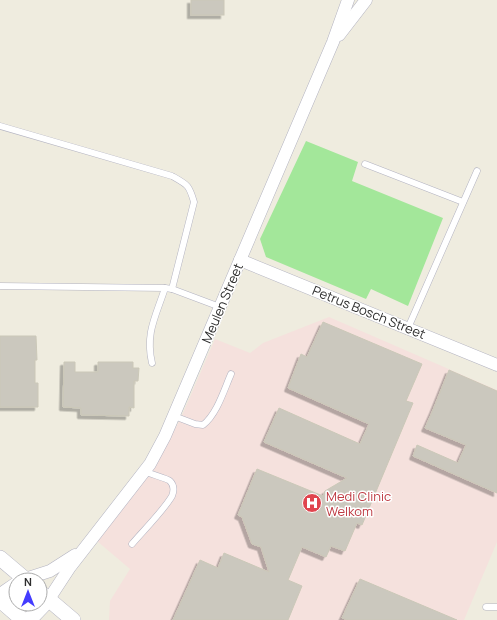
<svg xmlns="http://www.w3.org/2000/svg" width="497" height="620" font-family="Manrope,sans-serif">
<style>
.medical{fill:#f5e1dd}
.green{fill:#a3e79a}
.building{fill:#cbc8be;stroke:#cbc8b8;filter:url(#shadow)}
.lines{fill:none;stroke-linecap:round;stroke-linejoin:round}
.service-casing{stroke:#b3b3c1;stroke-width:7}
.minor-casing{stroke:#b3b3c1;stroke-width:13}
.tertiary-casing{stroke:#b3b3c1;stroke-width:16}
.service{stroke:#fff;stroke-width:6}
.minor{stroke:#fff;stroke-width:12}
.tertiary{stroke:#fff;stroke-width:15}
.labels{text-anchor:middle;stroke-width:3;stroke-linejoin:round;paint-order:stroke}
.street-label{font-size:13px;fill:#2d2d2d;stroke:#fff}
.health-label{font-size:13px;fill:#be3a42;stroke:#fff;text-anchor:start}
</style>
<defs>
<filter id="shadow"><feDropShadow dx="-3.5" dy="3.5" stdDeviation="0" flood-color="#0004"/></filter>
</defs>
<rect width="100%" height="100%" fill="#efecdf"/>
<!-- medical -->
<path class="medical" d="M329,317L497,390V542L464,620H109L110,601L130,569L97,541L156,464L181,418L215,339L250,353L263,343Z"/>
<!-- green -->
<path class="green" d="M306,141L358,162L352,181L443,218L408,306L371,289L366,299L266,257L260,239Z"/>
<!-- building -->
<g class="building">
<rect x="191" y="0" width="33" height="15"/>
<path d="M323,322L422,364L406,401L413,403L362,525L357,523L345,551L331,546L326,557L302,547L288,580L302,586L288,620H173L200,560L218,568L224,553L269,572L261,547L252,544L242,517L238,515L257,469L323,496L325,491L347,478L264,442L279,408L360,444L369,424L288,388L301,354L307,357Z"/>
<path d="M0,336H36L37,360H35V383H38V407H0Z"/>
<path d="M64,362H75V372H98V362H133V368H139L138,381H134V408L129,407V416L81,415V408L63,407Z"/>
<path d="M449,370L497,391V493L413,456L417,445L458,463L466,445L425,428L433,410Z"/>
<path d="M360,579L457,620H348L342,618Z"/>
</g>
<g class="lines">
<defs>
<g id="service">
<path d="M0,126L172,176C188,185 189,185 194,202L172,289"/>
<path d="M365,164L463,202"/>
<path d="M0,286L165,288L172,289L220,307"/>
<path d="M408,328L477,171"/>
<path d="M152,363C145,333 156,316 165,288"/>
<path d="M174,416L195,424L203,425C217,414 224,390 231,374"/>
<path d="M132,544C143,531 164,510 172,496C174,491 174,485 170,481C167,478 149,474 144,471"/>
<path d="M486,607H497"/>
</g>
<g id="minor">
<path d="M339,35L366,0"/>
<path d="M240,260L497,365"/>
<path d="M25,579L50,571L75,555"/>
<path d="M49,599L70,567L150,464L165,436L333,42L348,0"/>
</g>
<g id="tertiary">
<path d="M0,558L26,580"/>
<path d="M40,592L73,620"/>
<path d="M0,596L16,585"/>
<path d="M0,600L23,620"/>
<path d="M29,620L49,599"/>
</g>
</defs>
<!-- service casing -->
<use href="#service" class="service-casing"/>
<!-- minor casing -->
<use href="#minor" class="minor-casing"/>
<!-- tertiary casing -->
<use href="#tertiary" class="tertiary-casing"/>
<!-- service -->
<use href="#service" class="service"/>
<!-- minor -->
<use href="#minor" class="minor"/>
<!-- tertiary -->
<use href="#tertiary" class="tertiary"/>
</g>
<!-- icons -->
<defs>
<symbol id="hospital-disc" viewBox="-11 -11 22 22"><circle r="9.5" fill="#e0444e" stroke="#fff"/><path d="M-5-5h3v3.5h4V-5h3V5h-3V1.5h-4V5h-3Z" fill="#fff"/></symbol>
</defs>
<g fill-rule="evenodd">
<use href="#hospital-disc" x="301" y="492" width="22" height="22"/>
</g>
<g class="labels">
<!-- street labels -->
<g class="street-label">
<text transform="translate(222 303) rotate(-67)" y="5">Meulen Street</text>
<text transform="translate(369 312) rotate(22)" y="5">Petrus Bosch Street</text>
</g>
<!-- health labels -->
<g class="health-label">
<text x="326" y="501">Medi Clinic<tspan x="326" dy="15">Welkom</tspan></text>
</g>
</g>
<!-- north arrow -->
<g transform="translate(28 592)"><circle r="19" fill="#ffffff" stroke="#ababab"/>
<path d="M0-3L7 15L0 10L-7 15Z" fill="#443cff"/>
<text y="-6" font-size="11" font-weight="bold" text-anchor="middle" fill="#2d2d2d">N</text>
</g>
</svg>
